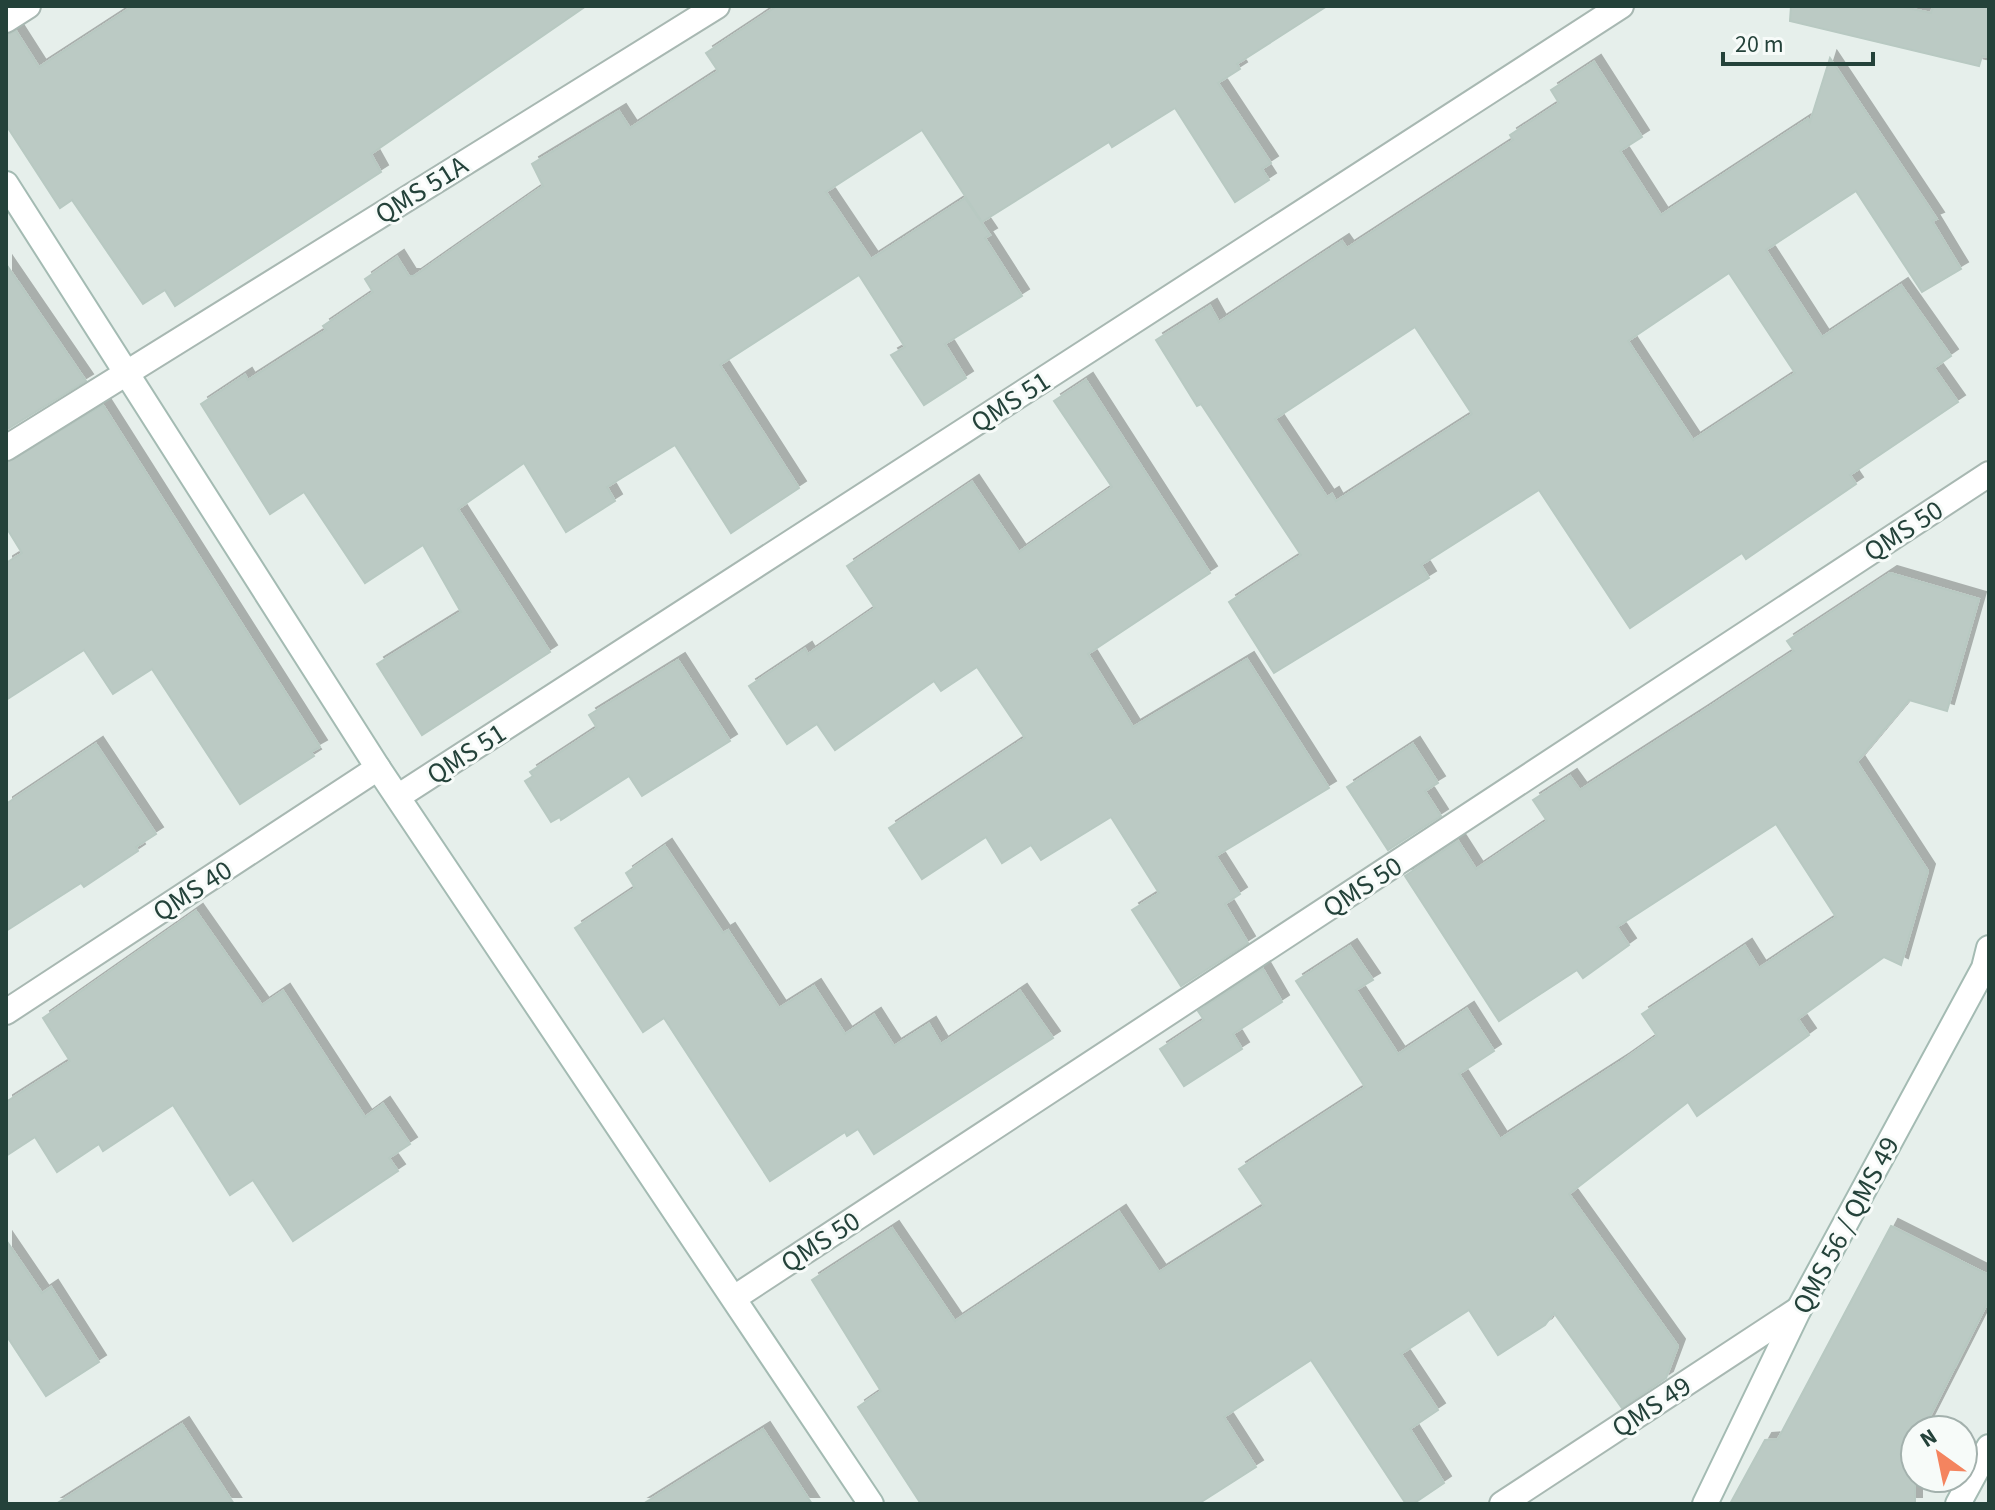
<svg xmlns="http://www.w3.org/2000/svg" width="1995" height="1510" font-family="'Source Sans 3',sans-serif">
<style>
.building{fill:#bbcac4;stroke:#b8c9c2;stroke-width:2;fill-rule:evenodd;filter:url(#shadow)}
.lines{fill:none;stroke-linecap:round;stroke-linejoin:round}
.street-casing{stroke:#a8b8b2;stroke-width:28}
.secondary-casing{stroke:#a4bbb3;stroke-width:28}
.street{stroke:#fff;stroke-width:24}
.secondary{stroke:#fff;stroke-width:24}
.labels{text-anchor:middle;stroke-width:6;stroke-linejoin:round;paint-order:stroke}
.street-label{font-size:28px;fill:#24423a;stroke:#f7fbf9}
</style>
<defs>
<filter id="shadow"><feDropShadow dx="7" dy="-7" stdDeviation="0" flood-color="#0004"/></filter>
</defs>
<rect width="100%" height="100%" fill="#e6efeb"/>
<!-- building -->
<g class="building">
<path d="M133,6H586L371,154L381,172L175,306L165,290L143,304L72,200L60,208L6,125V35L16,31L39,67Z"/>
<path d="M777,6H1327L1237,64L1240,69L1218,83L1271,163L1262,169L1269,180L1235,202L1175,108L1112,147L1109,142L982,222L922,130L826,192L871,259L965,198L990,235L985,238L1022,296L945,344L966,378L924,405L891,355L905,347L859,275L720,365L799,488L731,533L675,445L607,487L615,501L566,532L524,463L458,509L550,652L422,735L377,664L461,612L423,545L365,583L304,492L270,514L201,404L245,375L248,380L326,330L323,326L373,292L365,279L397,257L409,276H414L543,186L532,164L619,111L630,128L718,71L706,53Z"/>
<path d="M1791,6H1899L1931,13L1933,6H1989V57L1982,56L1979,66L1790,21Z"/>
<path d="M1830,58L1937,219L1932,221L1961,269L1922,292L1856,191L1766,250L1822,337L1901,285L1951,356L1934,368L1958,402L1850,475L1856,484L1746,559L1742,553L1630,628L1539,490L1421,565L1429,578L1274,673L1229,602L1301,555L1201,404L1197,406L1156,340L1210,306L1219,322L1342,241L1347,248L1513,140L1510,135L1559,103L1551,90L1594,62L1642,137L1620,151L1661,215L1808,119L1810,122ZM1729,273L1795,373L1693,440L1628,341ZM1415,327L1472,414L1336,501L1332,494L1327,497L1275,419Z"/>
<path d="M6,264L86,381L6,430Z"/>
<path d="M1086,380L1210,573L1088,654L1133,727L1247,659L1329,788L1216,856L1240,894L1225,904L1248,943L1181,986L1132,910L1159,893L1111,817L1041,860L1031,845L1002,863L986,837L922,879L889,828L1025,738L977,667L941,691L934,681L835,750L817,724L787,744L749,686L805,649L808,654L875,608L847,566L972,482L1019,552L1112,487L1054,401Z"/>
<path d="M103,405L320,747L311,752L314,756L240,804L152,669L113,694L84,650L6,700V563L22,553L6,527V463Z"/>
<path d="M1890,573L1979,599L1947,711L1909,700L1857,762L1928,871L1901,965L1884,957L1798,1019L1809,1035L1697,1116L1688,1102L1569,1194L1678,1346L1666,1378L1622,1408L1554,1313L1545,1325L1498,1355L1469,1310L1401,1354L1438,1410L1410,1429L1444,1483L1413,1504H1406L1311,1360L1224,1417L1256,1467L1198,1504H921L858,1407L881,1391L812,1280L892,1228L955,1321L1119,1212L1159,1272L1264,1206L1239,1169L1365,1087L1296,981L1350,946L1373,980L1356,990L1398,1054L1467,1009L1494,1051L1459,1074L1500,1139L1623,1060L1657,1036L1642,1014L1745,946L1759,968L1836,917L1776,824L1617,927L1629,945L1583,978L1577,970L1499,1021L1405,876L1458,841L1476,869L1547,821L1533,800L1570,776L1580,790L1703,711L1794,651L1787,641Z"/>
<path d="M678,660L730,741L642,796L629,776L561,820L560,817L551,822L525,781L533,776L530,772L597,728L589,715Z"/>
<path d="M96,744L156,834L136,847L138,851L84,887L81,883L6,931V804Z"/>
<path d="M1413,744L1438,783L1425,791L1441,816L1388,850L1347,787Z"/>
<path d="M665,846L723,933L728,930L779,1008L814,986L845,1034L874,1015L894,1046L929,1024L941,1044L1020,991L1053,1038L874,1154L858,1129L847,1136L845,1132L770,1181L664,1018L643,1032L575,928L635,888L626,873Z"/>
<path d="M196,911L262,1005L283,991L365,1117L383,1104L410,1144L389,1158L398,1171L293,1241L253,1180L230,1195L173,1105L103,1151L99,1144L57,1172L35,1137L6,1156V1102L70,1061L43,1018Z"/>
<path d="M1263,969L1282,1002L1233,1034L1242,1049L1184,1086L1160,1049L1204,1020L1198,1011Z"/>
<path d="M1891,1226L1989,1275V1300L1923,1430H1915V1504H1730L1765,1440L1778,1439Z"/>
<path d="M6,1240L42,1293L51,1287L99,1362L46,1396L6,1335Z"/>
<path d="M182,1424L234,1504H56Z"/>
<path d="M763,1429L812,1504H643L713,1460Z"/>
</g>
<g class="lines">
<defs>
<g id="street">
<path d="M6,20L28,6"/>
<path d="M6,448L717,6"/>
<path d="M399,796L1621,6"/>
<path d="M6,1012L378,768"/>
<path d="M734,1298L1989,474"/>
<path d="M1502,1504L1799,1309"/>
</g>
<g id="secondary">
<path d="M6,184L378,768L871,1504"/>
<path d="M1705,1504L1799,1309L1984,968L1989,948"/>
<path d="M1958,1504L1989,1447"/>
</g>
</defs>
<!-- street casing -->
<use href="#street" class="street-casing"/>
<!-- secondary casing -->
<use href="#secondary" class="secondary-casing"/>
<!-- street -->
<use href="#street" class="street"/>
<!-- secondary -->
<use href="#secondary" class="secondary"/>
</g>
<g class="labels">
<!-- street labels -->
<g class="street-label">
<text transform="translate(421 189) rotate(-32)" y="10">QMS 51A</text>
<text transform="translate(1010 401) rotate(-33)" y="10">QMS 51</text>
<text transform="translate(1903 530) rotate(-33)" y="10">QMS 50</text>
<text transform="translate(466 753) rotate(-33)" y="10">QMS 51</text>
<text transform="translate(1362 886) rotate(-33)" y="10">QMS 50</text>
<text transform="translate(192 890) rotate(-33)" y="10">QMS 40</text>
<text transform="translate(1845 1225) rotate(-62)" y="10">QMS 56 / QMS 49</text>
<text transform="translate(820 1241) rotate(-33)" y="10">QMS 50</text>
<text transform="translate(1651 1406) rotate(-33)" y="10">QMS 49</text>
</g>
</g>
<!-- border -->
<rect width="1995" height="1510" fill="none" stroke="#24423a" stroke-width="16"/>
<!-- north arrow -->
<g transform="translate(1939 1454) rotate(327)"><circle r="38" fill="#f7fbf9" stroke="#a3b1ad" stroke-width="2"/>
<path d="M0-6L14 30L0 20L-14 30Z" fill="#f4845f"/>
<text y="-12" font-size="22" font-weight="bold" text-anchor="middle" fill="#24423a">N</text>
</g>
<!-- scale -->
<path d="M1723 52v12h150v-12" fill="none" stroke="#24423a" stroke-width="4"/>
<text x="1735" y="52" font-size="24" fill="#24423a" stroke="#f7fbf9" stroke-width="6" paint-order="stroke">20 m</text>
</svg>
